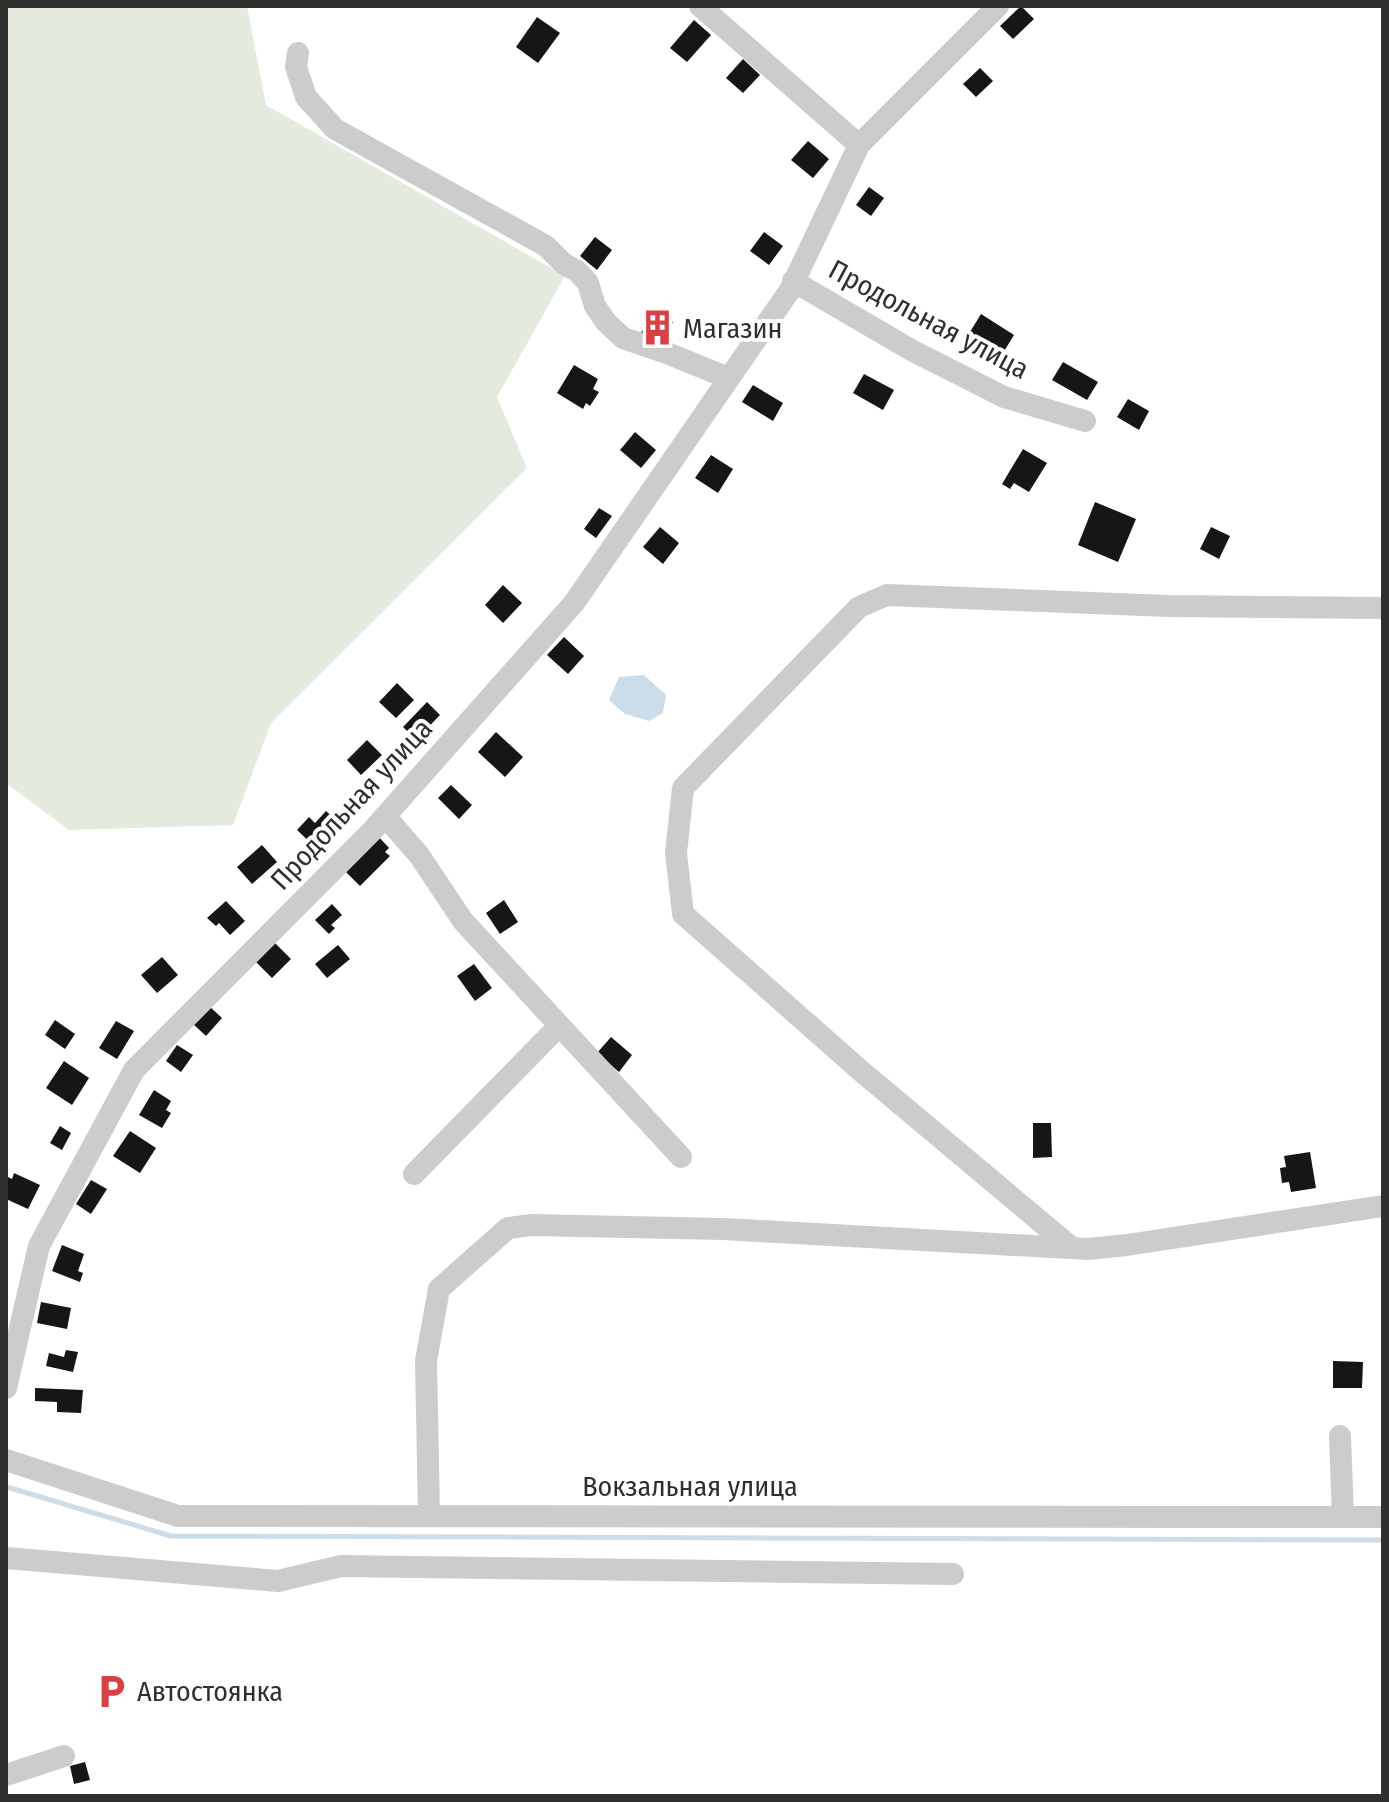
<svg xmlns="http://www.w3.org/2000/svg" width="1389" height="1802" font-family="'Fira Sans Condensed',sans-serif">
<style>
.green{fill:#e4ebde}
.water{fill:#ccdce9}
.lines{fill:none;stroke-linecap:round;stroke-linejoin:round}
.stream{stroke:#ccdce9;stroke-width:5}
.building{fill:#161616}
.minor{stroke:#ccc;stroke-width:22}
.labels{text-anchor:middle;stroke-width:8;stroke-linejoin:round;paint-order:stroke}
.street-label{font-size:28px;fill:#2f2f2f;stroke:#fff}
.poi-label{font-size:28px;fill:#2f2f2f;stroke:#fff;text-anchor:start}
</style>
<rect width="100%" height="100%" fill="#fff"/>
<!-- green -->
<path class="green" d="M6,6H247L266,105L565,276L497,397L527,468L271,723L233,825L69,830L6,783Z"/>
<!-- water -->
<path class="water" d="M644,675L666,695L663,713L649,721L625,714L609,700L619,677Z"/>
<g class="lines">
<!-- stream -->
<path class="stream" d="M7,1487L171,1536L1383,1540"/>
</g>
<!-- building -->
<g class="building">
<path d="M1021,6L1034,19L1013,39L1000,26Z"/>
<path d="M537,17L560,33L538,63L516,47Z"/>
<path d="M694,20L711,35L687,62L670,48Z"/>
<path d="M743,59L760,75L743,93L726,78Z"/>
<path d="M980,68L993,81L976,97L963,84Z"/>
<path d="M808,141L829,159L813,178L791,160Z"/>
<path d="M869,187L884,198L871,216L856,205Z"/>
<path d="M764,232L783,246L769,265L750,251Z"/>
<path d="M595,237L612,250L597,270L580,256Z"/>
<path d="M654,311L673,322L661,344L641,333Z"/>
<path d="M981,314L1014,335L1003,353L970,332Z"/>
<path d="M1063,362L1098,382L1087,400L1052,380Z"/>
<path d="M574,365L598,379L593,389L599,392L590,406L586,403L583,409L557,393Z"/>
<path d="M864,374L894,390L883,410L853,393Z"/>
<path d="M753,385L783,403L773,421L742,402Z"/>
<path d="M1128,399L1149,411L1139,430L1117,417Z"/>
<path d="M635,432L656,450L641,468L620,450Z"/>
<path d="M1023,449L1047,463L1029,492L1014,483L1010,489L1002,484Z"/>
<path d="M711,455L733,469L718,493L695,478Z"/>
<path d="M1095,502L1136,519L1118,562L1078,545Z"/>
<path d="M599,508L612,516L596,538L584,529Z"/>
<path d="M660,527L679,543L663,564L643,547Z"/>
<path d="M1211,527L1230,536L1219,559L1200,549Z"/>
<path d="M503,585L522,603L503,623L485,605Z"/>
<path d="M564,637L584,656L568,674L547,655Z"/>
<path d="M397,683L414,700L396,718L379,702Z"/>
<path d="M427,702L440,715L416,740L403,727Z"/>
<path d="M496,732L523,757L505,777L478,752Z"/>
<path d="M367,740L382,755L361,775L347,760Z"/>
<path d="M403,740L413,750L397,766L387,756Z"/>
<path d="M451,785L472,805L459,819L438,798Z"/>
<path d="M326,811L340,824L317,849L297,830L309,817L315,823Z"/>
<path d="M378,836L389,848L385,852L390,856L360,886L345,871Z"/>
<path d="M262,845L277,862L252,884L237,867Z"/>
<path d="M504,900L518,922L500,934L486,913Z"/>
<path d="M226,901L245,921L230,935L219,923L216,926L207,918Z"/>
<path d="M332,904L342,915L331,925L335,928L329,934L315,920Z"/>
<path d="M274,942L291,959L272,978L255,961Z"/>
<path d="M338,945L350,959L327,978L315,964Z"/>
<path d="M162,957L178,975L157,993L141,975Z"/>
<path d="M474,964L492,988L475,1001L457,976Z"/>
<path d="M208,1005L222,1018L206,1036L192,1023Z"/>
<path d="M55,1020L75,1034L65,1049L45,1035Z"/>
<path d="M116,1021L134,1031L117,1059L99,1048Z"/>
<path d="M611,1037L632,1055L619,1072L597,1053Z"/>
<path d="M177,1045L193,1055L181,1072L166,1061Z"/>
<path d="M64,1061L89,1078L72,1105L46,1088Z"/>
<path d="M154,1090L171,1101L166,1110L171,1113L162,1128L139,1115Z"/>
<path d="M1033,1123H1051L1052,1157L1033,1158Z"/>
<path d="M60,1126L71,1133L62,1150L50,1143Z"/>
<path d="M130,1131L156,1148L140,1173L113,1156Z"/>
<path d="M1310,1152L1316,1188L1291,1192L1289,1182L1282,1183L1280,1168L1286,1167L1284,1156Z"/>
<path d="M14,1173L40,1185L28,1209L6,1199V1180L8,1177L12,1179Z"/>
<path d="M91,1180L107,1189L91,1214L76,1204Z"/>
<path d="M62,1245L84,1254L78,1271L83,1273L80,1282L52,1271Z"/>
<path d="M41,1302L71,1308L67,1329L37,1323Z"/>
<path d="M66,1350L78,1352L73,1372L46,1366L49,1353L64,1357Z"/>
<path d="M1333,1361L1363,1362L1362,1388H1333Z"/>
<path d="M35,1388L83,1390L81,1413L57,1412V1402L35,1401Z"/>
<path d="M85,1762L90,1780L74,1784L70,1766Z"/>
</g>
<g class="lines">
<!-- minor -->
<g class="minor">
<path d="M700,6L859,145"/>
<path d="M298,53L296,67L306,97L335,129L546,246L564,264L577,271L588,283L595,306L606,322L623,338L667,353L728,378"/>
<path d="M793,281L913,351L1004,397L1085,421"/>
<path d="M385,816L419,855L463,921L681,1157"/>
<path d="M414,1174L559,1026"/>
<path d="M1072,1248L861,1071L683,914L676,853L683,788L859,607L887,595L1168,606L1383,608"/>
<path d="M6,1388L39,1246L134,1070L372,831L574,603L790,290L859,145L998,6"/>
<path d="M1340,1436L1343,1517"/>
<path d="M6,1460L178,1516L1383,1517"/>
<path d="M429,1515L426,1361L439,1289L508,1228L531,1225L723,1229L1088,1249L1127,1245L1383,1206"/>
<path d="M6,1558L278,1581L341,1566L953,1574"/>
<path d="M6,1775L64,1756"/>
</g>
</g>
<!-- icons -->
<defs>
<symbol id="building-bare" viewBox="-9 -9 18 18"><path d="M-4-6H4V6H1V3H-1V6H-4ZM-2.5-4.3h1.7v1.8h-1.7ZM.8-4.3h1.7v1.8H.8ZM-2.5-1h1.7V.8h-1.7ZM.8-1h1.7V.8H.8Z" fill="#d74044" stroke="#fff" stroke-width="2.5" paint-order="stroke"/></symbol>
<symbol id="parking-bare" viewBox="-9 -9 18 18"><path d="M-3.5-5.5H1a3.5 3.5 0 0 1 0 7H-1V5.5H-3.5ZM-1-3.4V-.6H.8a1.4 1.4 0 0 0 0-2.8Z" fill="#d74044" stroke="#fff" stroke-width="2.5" paint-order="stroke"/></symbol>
</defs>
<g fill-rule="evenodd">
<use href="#building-bare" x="632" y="302" width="51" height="51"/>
<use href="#parking-bare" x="86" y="1666" width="51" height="51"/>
</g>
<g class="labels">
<!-- street labels -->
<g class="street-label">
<text transform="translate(929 319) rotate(28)" y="10">Продольная улица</text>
<text transform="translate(351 804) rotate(-47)" y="10">Продольная улица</text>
<text x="690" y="1496">Вокзальная улица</text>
</g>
<!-- poi labels -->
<g class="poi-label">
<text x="683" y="338">Магазин</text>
<text x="137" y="1701">Автостоянка</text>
</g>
</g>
<!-- border -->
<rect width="1389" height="1802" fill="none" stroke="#2f2f2f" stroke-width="16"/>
</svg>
